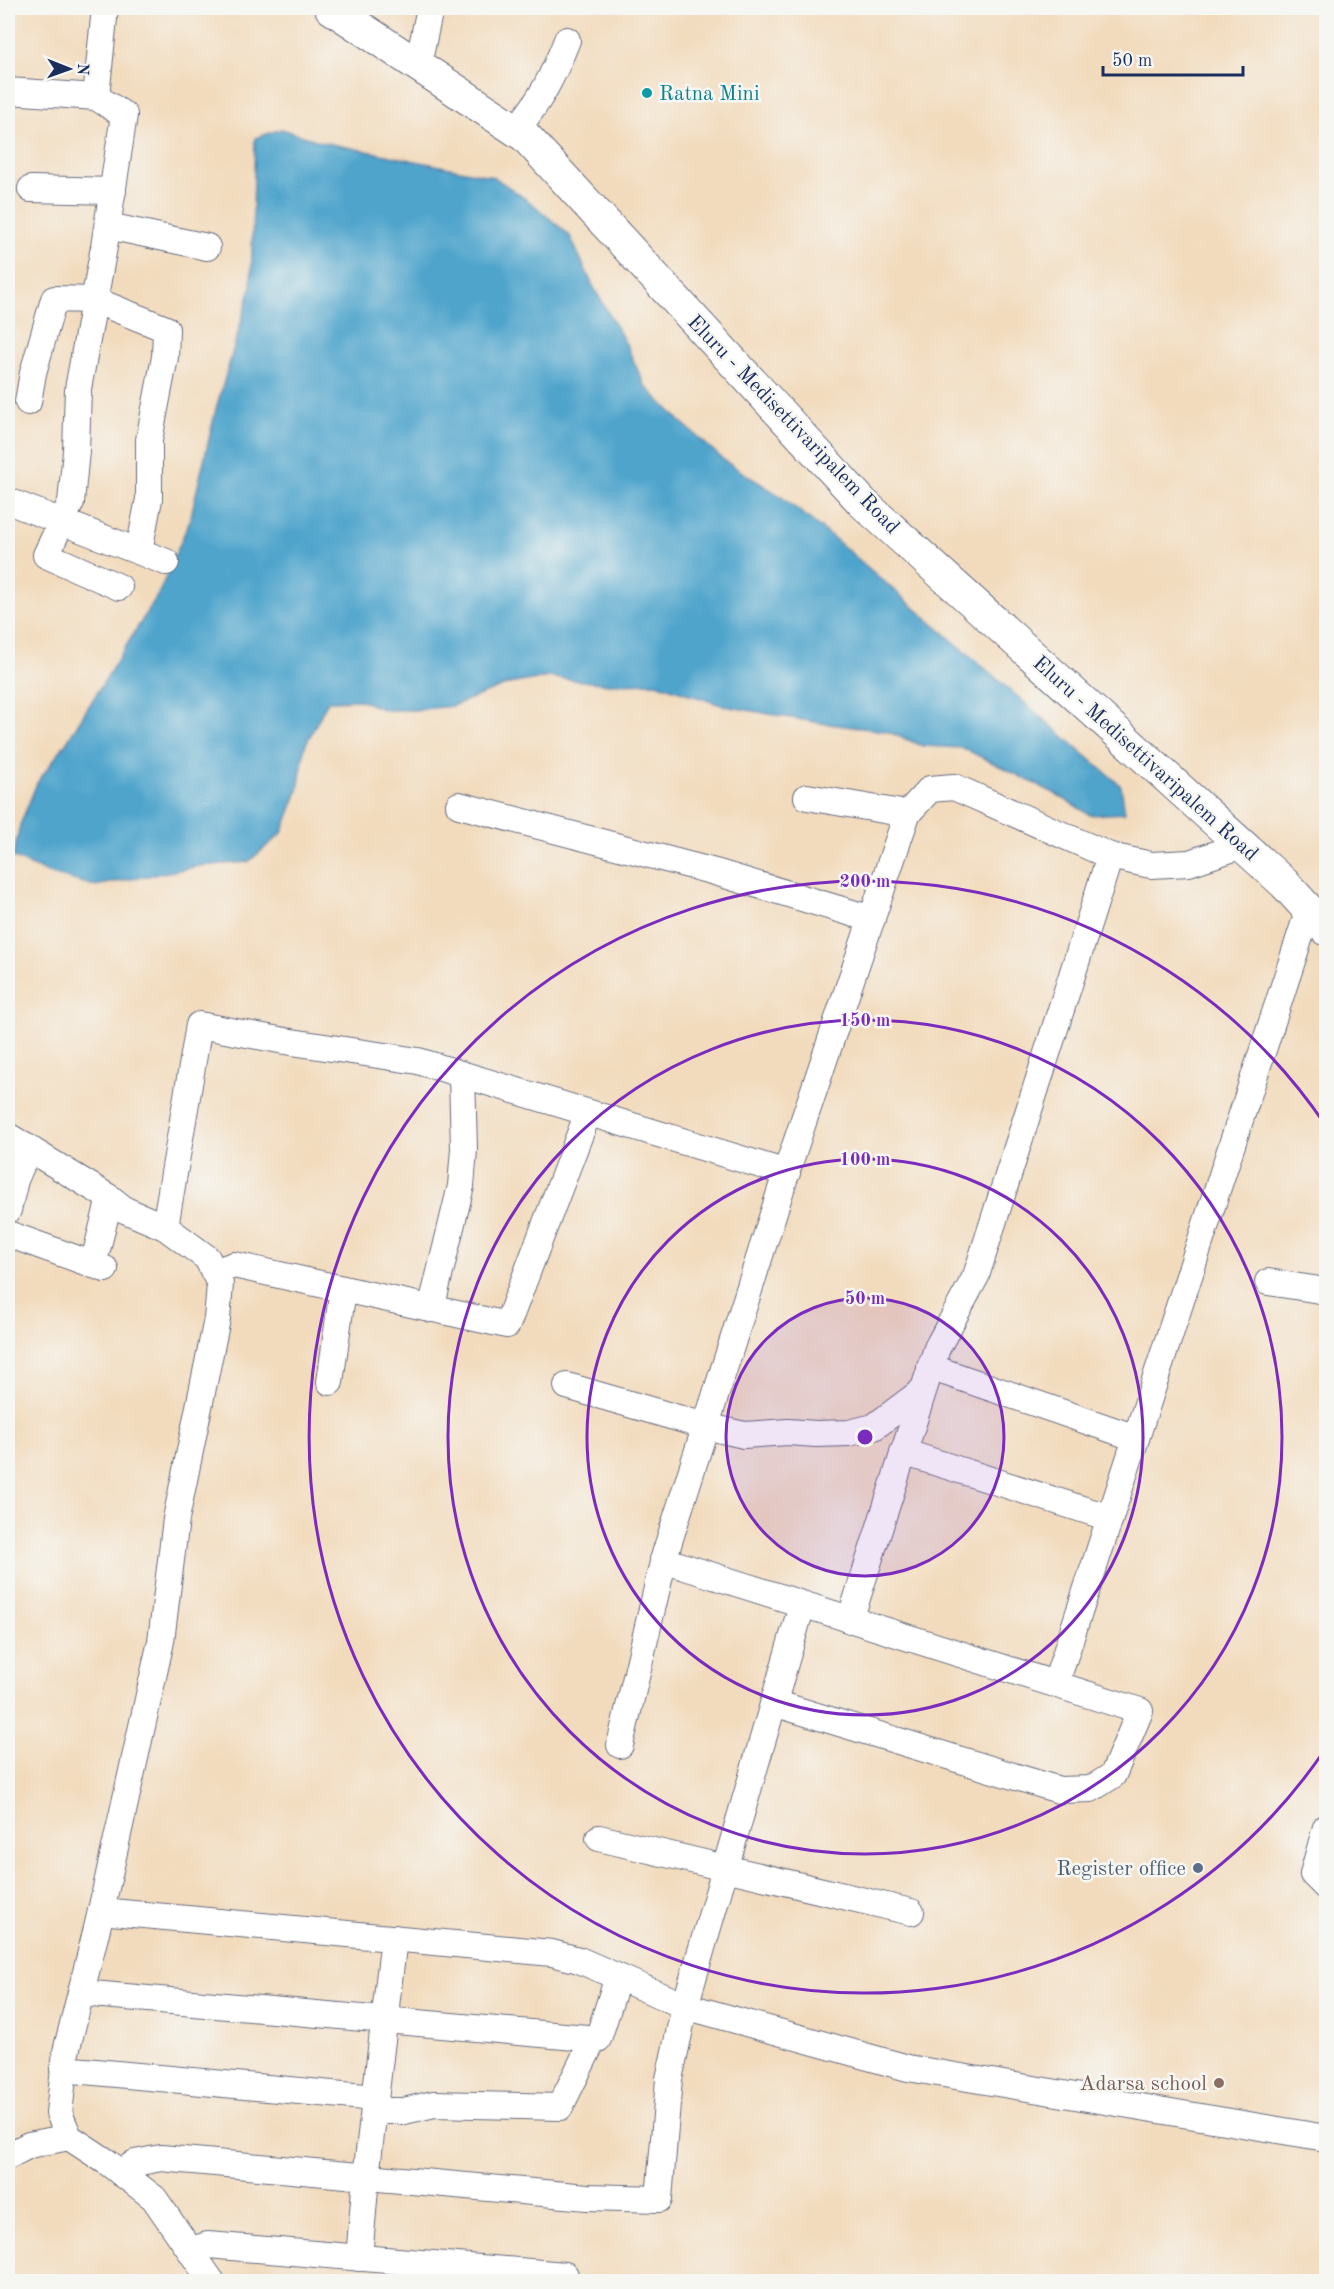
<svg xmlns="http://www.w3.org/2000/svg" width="1334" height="2289" font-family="'Old Standard TT',serif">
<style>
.water{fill:#50a4cc;stroke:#366a95;stroke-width:1.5}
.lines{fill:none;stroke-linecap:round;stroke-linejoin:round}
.minor-casing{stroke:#666b7f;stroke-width:28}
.major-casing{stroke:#666b7f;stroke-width:34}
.minor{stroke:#fff;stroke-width:26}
.major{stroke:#fff;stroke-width:32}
.ring{fill:none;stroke:#7b2cbf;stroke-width:3}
.culture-dot{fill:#0f9aa8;stroke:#f6f6f2;stroke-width:2}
.service-dot{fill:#5c6f8a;stroke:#f6f6f2;stroke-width:2}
.education-dot{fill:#8d6e63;stroke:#f6f6f2;stroke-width:2}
.labels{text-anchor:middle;stroke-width:5;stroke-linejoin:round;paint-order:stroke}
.culture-label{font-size:21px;fill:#0d838f;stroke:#f6f6f2;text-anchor:start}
.street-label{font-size:21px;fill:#1b2f5e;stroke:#f6f6f2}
.service-label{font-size:21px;fill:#4e5e75;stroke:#f6f6f2;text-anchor:end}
.education-label{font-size:21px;fill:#785e54;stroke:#f6f6f2;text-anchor:end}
.centre{fill:#7b2cbf;stroke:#f6f6f2;stroke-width:3}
.ring-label{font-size:18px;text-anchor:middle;font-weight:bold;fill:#7b2cbf;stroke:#f6f6f2;stroke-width:5;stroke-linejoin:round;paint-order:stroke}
</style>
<rect width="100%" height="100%" fill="#f6f6f2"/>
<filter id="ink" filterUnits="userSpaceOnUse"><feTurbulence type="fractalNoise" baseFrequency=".0167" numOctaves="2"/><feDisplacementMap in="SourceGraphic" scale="12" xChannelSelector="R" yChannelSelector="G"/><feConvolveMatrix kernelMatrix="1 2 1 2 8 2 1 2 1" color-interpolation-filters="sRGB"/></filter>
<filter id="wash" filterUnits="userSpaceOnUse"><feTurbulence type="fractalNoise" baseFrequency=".008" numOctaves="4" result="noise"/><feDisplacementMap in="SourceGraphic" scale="24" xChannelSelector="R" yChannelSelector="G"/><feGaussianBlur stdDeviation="1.35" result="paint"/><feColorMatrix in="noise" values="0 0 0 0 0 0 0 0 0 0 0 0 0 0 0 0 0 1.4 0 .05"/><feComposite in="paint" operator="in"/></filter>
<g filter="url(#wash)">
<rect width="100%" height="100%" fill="#f2dbbd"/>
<!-- water -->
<path class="water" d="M281,129L322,142L494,177L534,205L570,236L593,286L626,344L645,386L680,421L726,462L779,495L836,540L1121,786L1125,813L1090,815L1058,795L963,748L923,746L886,731L820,723L724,706L656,683L609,684L548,677L509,684L452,706L414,710H385L360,700L328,701L305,746L298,791L282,833L248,862L199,866L95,886L48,873L13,857L20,825L37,783L66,743L159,593L190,520L216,409L251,288L255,138Z"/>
</g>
<g filter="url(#ink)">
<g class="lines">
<defs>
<g id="minor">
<path d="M418,65L430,8"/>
<path d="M8,91L96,97L124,115L104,247L78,389L76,451L71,502L46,555L119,587"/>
<path d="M96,97L105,8"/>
<path d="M516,130C541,100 553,76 567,40"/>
<path d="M31,189L113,191"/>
<path d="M108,226L207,247"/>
<path d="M28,402L33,373L54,299L94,300L166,329L165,357L149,440V499L139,551"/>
<path d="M8,501L166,562"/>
<path d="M807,797L907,814"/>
<path d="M459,805L715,872L872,919"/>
<path d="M8,1136L110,1198L125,1210L165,1227L207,1258L220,1284L217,1319L176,1519L161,1641L98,1924L66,2052L59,2113L69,2137L107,2162L154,2198L212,2282"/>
<path d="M8,1210L15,1180L29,1148"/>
<path d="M165,1227L199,1025L285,1041L418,1061L787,1173"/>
<path d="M8,1234L105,1269"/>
<path d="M93,1265L110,1198"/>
<path d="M214,1272L234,1265L507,1325L588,1113"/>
<path d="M1268,1282L1326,1291"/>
<path d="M431,1309L461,1186L464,1149L462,1075"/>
<path d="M930,1367L1136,1438"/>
<path d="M330,1382L343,1289"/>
<path d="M567,1386L705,1426L744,1435L788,1432L816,1434L849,1433L874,1427L922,1391"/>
<path d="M903,1452L1110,1518"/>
<path d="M663,1560L1140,1711L1113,1775L1091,1789L1059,1790L774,1703"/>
<path d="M850,1620L937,1348L976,1276L1110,856"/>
<path d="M1056,1683L1309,909"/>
<path d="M620,1745L665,1554L790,1161L907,814L930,789L954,787L1110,856L1151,865L1189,863L1243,845"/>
<path d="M1326,1827L1313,1874L1326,1887"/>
<path d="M599,1838L911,1912"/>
<path d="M101,1911L552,1953L579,1960L685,2006L908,2068L1326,2138"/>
<path d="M81,1993L598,2039L618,1977"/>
<path d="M63,2069L375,2098"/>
<path d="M374,2111H404L434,2104L560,2107L594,2038"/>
<path d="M8,2156L29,2145L69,2137"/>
<path d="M121,2173L135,2163L161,2158L587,2197L659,2199L669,2079L685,2006L802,1605"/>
<path d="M191,2250L208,2245L565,2275"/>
<path d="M359,2258L366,2177L394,1938"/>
</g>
<path id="major" d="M331,8L525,136L863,503L1284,883L1326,929"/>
</defs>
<!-- minor casing -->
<use href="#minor" class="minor-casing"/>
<!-- major casing -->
<use href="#major" class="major-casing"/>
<!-- minor -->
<use href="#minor" class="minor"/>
<!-- major -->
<use href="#major" class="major"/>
</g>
</g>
<!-- distance rings -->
<circle cx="865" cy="1437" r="139" fill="#7b2cbf" fill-opacity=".12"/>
<g class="ring">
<circle cx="865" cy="1437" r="139"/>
<circle cx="865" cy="1437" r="278"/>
<circle cx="865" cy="1437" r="417"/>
<path d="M1326 1748A556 556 0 1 1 1326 1126"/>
</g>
<!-- markers -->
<circle class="culture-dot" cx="647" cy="93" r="6"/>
<circle class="service-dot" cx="1198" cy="1868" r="6"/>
<circle class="education-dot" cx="1219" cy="2083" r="6"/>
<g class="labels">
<!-- culture labels -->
<g class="culture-label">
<text x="659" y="100">Ratna Mini</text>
</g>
<!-- street labels -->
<g class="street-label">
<text transform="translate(794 424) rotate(46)" y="7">Eluru - Medisettivaripalem Road</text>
<text transform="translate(1146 758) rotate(42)" y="7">Eluru - Medisettivaripalem Road</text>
</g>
<!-- service labels -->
<g class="service-label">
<text x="1186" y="1875">Register office</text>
</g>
<!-- education labels -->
<g class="education-label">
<text x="1207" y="2090">Adarsa school</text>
</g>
</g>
<circle cx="865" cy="1437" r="9" class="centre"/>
<g class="ring-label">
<text x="865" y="887">200 m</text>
<text x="865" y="1026">150 m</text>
<text x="865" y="1165">100 m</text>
<text x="865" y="1304">50 m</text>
</g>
<!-- margin -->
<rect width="1334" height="2289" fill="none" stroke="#f6f6f2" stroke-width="30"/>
<!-- north arrow -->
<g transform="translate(69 69) rotate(91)" stroke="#f6f6f2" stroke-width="4.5" paint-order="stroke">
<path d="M0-4.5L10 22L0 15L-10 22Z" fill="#1b2f5e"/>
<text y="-9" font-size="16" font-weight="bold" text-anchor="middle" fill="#1b2f5e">N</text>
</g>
<!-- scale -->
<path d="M1103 66v9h140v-9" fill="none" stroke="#1b2f5e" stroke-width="3"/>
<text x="1112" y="66" font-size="18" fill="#1b2f5e" stroke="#f6f6f2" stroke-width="4.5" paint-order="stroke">50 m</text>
</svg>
